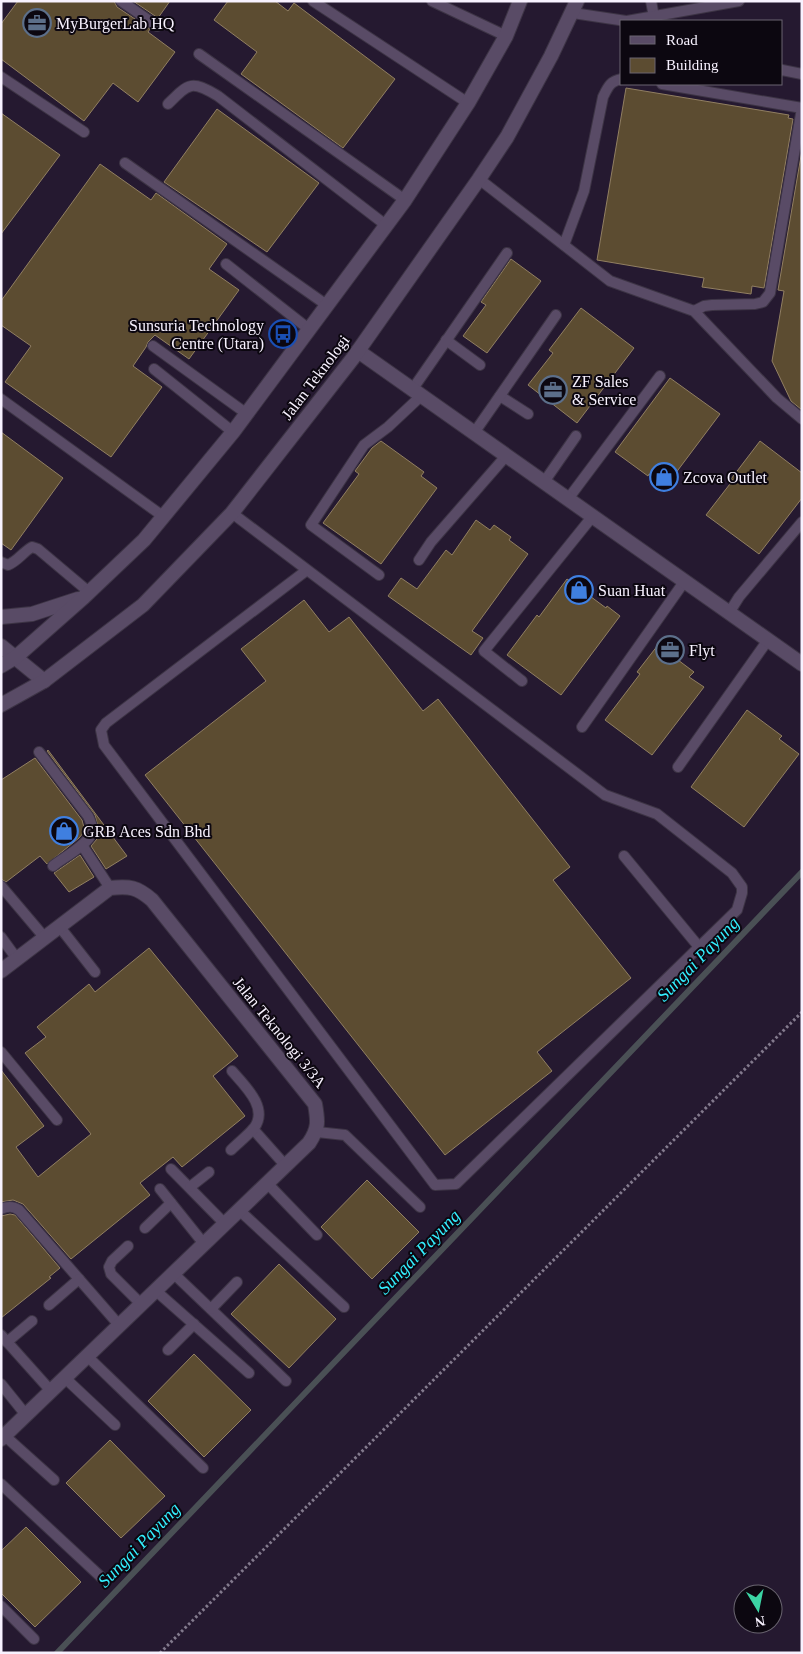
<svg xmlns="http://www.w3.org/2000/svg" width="803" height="1654" font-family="Georgia,serif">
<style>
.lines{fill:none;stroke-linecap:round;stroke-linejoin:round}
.stream{stroke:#4a5055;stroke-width:6}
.building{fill:#5c4c31;stroke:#917f62}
.service-casing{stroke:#3d3445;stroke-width:12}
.minor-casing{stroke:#3d3445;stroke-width:16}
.tertiary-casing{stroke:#3d3445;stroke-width:16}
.path{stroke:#837a8d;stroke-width:3;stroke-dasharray:2.5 2.5;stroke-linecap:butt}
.service{stroke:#594b66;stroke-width:10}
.minor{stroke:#594b66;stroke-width:14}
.tertiary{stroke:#594b66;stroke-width:14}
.labels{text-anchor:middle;stroke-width:4;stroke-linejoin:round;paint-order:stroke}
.poi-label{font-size:16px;fill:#f8f2ff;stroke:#0c0710;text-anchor:start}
.street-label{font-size:16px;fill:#f8f2ff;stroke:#0c0710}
.water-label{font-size:18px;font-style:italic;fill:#33effe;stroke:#0c0710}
</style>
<rect width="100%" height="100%" fill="#251930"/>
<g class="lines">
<!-- stream -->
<path class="stream" d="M57,1653L802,872"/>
</g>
<!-- building -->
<g class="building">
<path d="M18,1H114L117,7L150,29L148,32L175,52L138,102L113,83L84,121L1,59V24Z"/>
<path d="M133,1H170L158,18Z"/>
<path d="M228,1H275L288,11L294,3L395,79L343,148L241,74L257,52L214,20Z"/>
<path d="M626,88L789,115L788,118L793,119L764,288L752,286L751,294L702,287L704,278L597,260Z"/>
<path d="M217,109L319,183L267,252L164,182Z"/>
<path d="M1,113L60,155L1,234Z"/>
<path d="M802,150V410L791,401L772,361L784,291L778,290Z"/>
<path d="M100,164L151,200L156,193L227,244L209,269L239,290L189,359L155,335L148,342L146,347L133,366L162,387L111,457L5,382L31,346L1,325V301Z"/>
<path d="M511,259L541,281L487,353L463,336L486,305L481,302Z"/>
<path d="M581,308L634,348L577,423L528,385L553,353L549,350Z"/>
<path d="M670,378L720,414L666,486L649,474L648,476L615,452Z"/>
<path d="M1,432L63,478L11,550L1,543Z"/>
<path d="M381,441L424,472L421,476L437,488L381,564L323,523L359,474L355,471L372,448Z"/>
<path d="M760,441L802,473V498L759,554L706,515L733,480L731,479Z"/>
<path d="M476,520L490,530L494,525L511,537L509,540L528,554L472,631L483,638L471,655L388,596L401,578L417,589L446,550L452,555Z"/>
<path d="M567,579L606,608L607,606L620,616L561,695L507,655L537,615L539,617Z"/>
<path d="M304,600L329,632L349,617L423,711L438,699L570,867L553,880L631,978L537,1052L552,1071L445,1155L145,775L266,681L241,649Z"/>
<path d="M658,645L694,672L689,677L704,687L652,755L605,720L640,674L637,672Z"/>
<path d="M747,710L782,736L779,739L799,754L744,827L691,787Z"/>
<path d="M48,750L127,856L106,869L91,846L97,839L99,831L95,815L47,751Z"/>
<path d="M35,758L82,820L85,831L79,838L47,864L40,856L6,882L1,879V780Z"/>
<path d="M80,855L94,877L69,892L54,873Z"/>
<path d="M149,948L238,1056L213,1076L245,1116L182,1167L173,1157L140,1183L150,1195L71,1259L23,1204L13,1200L1,1202V1070L44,1126L16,1147L38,1177L91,1134L25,1053L46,1037L37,1027L89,984L95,992Z"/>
<path d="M367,1180L419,1232L372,1279L321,1227Z"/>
<path d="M10,1214L15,1215L60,1268L49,1277L51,1278L1,1318V1216Z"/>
<path d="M279,1264L336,1319L289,1368L231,1314Z"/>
<path d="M194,1354L251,1410L204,1457L148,1401Z"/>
<path d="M110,1440L165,1496L121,1538L66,1483Z"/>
<path d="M26,1527L81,1582L35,1627L1,1593V1551Z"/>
</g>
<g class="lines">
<defs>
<g id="service">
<path d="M121,1L157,26"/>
<path d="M313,1L468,103"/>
<path d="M432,1L506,36"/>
<path d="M651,1L654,17"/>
<path d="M573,13L626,21"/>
<path d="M627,21L739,1"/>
<path d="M199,54L405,200"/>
<path d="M782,70L802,74"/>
<path d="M1,77L84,132"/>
<path d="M662,84L802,108"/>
<path d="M168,104C189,83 191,80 218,96L387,226"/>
<path d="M125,163L328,306"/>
<path d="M479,179L610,281L694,311L777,398L802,419"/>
<path d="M564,245L584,191L603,97C608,87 610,81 622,79"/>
<path d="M226,264L310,330"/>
<path d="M694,311L704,306L712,305L755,304L763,302L770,293L802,108"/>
<path d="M446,340L480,365"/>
<path d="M153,346L247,414"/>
<path d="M154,369L233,432"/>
<path d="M412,390L507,253"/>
<path d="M500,396L528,414"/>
<path d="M1,399L164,517"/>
<path d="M474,433L556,315"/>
<path d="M544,482L576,436"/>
<path d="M568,499L660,376"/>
<path d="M232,513L605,795L657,814L732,873L742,887V893L737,910L456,1184L435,1185L104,745L101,730L106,723L307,570"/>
<path d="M419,560L431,542L506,456"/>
<path d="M1,562L8,565C18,561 23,552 32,547L38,549L89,592"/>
<path d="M379,575L311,525L364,445L388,427L421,396"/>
<path d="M729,613L739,597L802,522"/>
<path d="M522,681L484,651L592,517"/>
<path d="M582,727L684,582"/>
<path d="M39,752L88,816C91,822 94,829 91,835C85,846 63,858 53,866"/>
<path d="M678,767L768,640"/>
<path d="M82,845L110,888"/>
<path d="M624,856L699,947"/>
<path d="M1,886L45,938"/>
<path d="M59,926L95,972"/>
<path d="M1,937L17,959"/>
<path d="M1,1052L57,1120"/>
<path d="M253,1129L285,1165"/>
<path d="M317,1132L345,1135L420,1207"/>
<path d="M231,1150C238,1143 247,1136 254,1128C269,1108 245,1086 232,1071"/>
<path d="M171,1169L225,1224"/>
<path d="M267,1183L317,1235"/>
<path d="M190,1187L209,1172"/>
<path d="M160,1189L204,1244"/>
<path d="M1,1209C8,1206 13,1206 19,1210L119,1325"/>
<path d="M239,1210L344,1307"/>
<path d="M145,1228L171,1203"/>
<path d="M128,1246L112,1261L109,1267L111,1274L141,1304"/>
<path d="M173,1273L286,1381"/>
<path d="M155,1290L249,1373"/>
<path d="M49,1305L79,1279"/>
<path d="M211,1309L237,1282"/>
<path d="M1,1335L51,1391"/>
<path d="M7,1342L32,1321"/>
<path d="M168,1350L194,1324"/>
<path d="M87,1356L203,1468"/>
<path d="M65,1378L115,1425"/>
<path d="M1,1384L26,1415"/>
<path d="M5,1436L54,1480"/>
<path d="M1,1484L101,1577"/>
<path d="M1,1606L34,1639"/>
</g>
<g id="minor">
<path d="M358,351L802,664"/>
<path d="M1,646L44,681"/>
<path d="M1,971L110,888C130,886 137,887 152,900L315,1104C318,1121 319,1128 309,1143L1,1439"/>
</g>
<g id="tertiary">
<path d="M1,617L32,614L78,599"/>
<path d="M1,666L16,657L84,597L144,540L233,432L405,200L468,103L506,36L520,1"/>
<path d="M1,705L44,681L143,605L232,513L353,358L479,179L507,137L551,56L577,1"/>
</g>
</defs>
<!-- service casing -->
<use href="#service" class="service-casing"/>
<!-- minor casing -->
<use href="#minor" class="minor-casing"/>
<!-- tertiary casing -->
<use href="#tertiary" class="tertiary-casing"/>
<!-- path -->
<path class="path" d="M160,1653L802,1012"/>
<!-- service -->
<use href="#service" class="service"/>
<!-- minor -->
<use href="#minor" class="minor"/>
<!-- tertiary -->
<use href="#tertiary" class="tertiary"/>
</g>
<!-- icons -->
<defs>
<symbol id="office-ring" viewBox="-11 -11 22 22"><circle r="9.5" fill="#0c0710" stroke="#5c6f8a" stroke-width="1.5"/><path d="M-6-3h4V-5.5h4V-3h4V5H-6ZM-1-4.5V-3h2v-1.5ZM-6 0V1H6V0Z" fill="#5c6f8a"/></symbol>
<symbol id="bus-ring" viewBox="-11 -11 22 22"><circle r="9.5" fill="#0c0710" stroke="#1a4fb4" stroke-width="1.5"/><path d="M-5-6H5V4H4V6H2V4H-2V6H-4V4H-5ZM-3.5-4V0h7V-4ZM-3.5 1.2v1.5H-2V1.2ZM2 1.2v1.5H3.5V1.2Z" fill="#1a4fb4"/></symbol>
<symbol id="shop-ring" viewBox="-11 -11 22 22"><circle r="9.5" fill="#0c0710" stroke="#3f7fe0" stroke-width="1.5"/><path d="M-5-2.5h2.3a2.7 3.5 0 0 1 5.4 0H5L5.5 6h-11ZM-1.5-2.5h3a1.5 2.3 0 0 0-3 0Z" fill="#3f7fe0"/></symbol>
</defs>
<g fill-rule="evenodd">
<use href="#office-ring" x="21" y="7" width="32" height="32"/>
<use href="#bus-ring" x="267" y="318" width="32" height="32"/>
<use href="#office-ring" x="537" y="374" width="32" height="32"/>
<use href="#shop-ring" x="648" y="461" width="32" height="32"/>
<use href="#shop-ring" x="563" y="574" width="32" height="32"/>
<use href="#office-ring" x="654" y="634" width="32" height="32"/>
<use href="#shop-ring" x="48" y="815" width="32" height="32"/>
</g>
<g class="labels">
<!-- poi labels -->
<g class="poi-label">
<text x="56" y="29">MyBurgerLab HQ</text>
<text x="264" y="331" text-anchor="end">Sunsuria Technology<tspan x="264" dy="18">Centre (Utara)</tspan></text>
<text x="572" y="387">ZF Sales<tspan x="572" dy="18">&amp; Service</tspan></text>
<text x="683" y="483">Zcova Outlet</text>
<text x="598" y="596">Suan Huat</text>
<text x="689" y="656">Flyt</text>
<text x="83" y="837">GRB Aces Sdn Bhd</text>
</g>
<!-- street labels -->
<g class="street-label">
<text transform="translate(315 377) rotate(-53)" y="6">Jalan Teknologi</text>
<text transform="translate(280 1032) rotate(51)" y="6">Jalan Teknologi 3/3A</text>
</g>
<!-- water labels -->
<g class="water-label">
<text transform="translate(698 959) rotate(-46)" y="6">Sungai Payung</text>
<text transform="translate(419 1252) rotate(-46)" y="6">Sungai Payung</text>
<text transform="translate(139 1545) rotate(-46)" y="6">Sungai Payung</text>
</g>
</g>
<!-- border -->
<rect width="803" height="1654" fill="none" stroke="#f8f2ff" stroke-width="5"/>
<!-- legend -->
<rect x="620" y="20" width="162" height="65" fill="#0c0710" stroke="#6a6570"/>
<rect x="630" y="36" width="25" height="8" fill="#594b66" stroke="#6a6570"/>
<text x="666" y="45" font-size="15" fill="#f8f2ff">Road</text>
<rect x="630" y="58" width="25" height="15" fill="#5c4c31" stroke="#6a6570"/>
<text x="666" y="70" font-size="15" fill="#f8f2ff">Building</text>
<!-- north arrow -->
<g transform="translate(758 1609) rotate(170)"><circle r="24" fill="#0c0710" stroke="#6a6570"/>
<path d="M0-4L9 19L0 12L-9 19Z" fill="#3cd4a4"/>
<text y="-8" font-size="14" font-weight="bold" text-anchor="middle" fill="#f8f2ff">N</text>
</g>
</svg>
